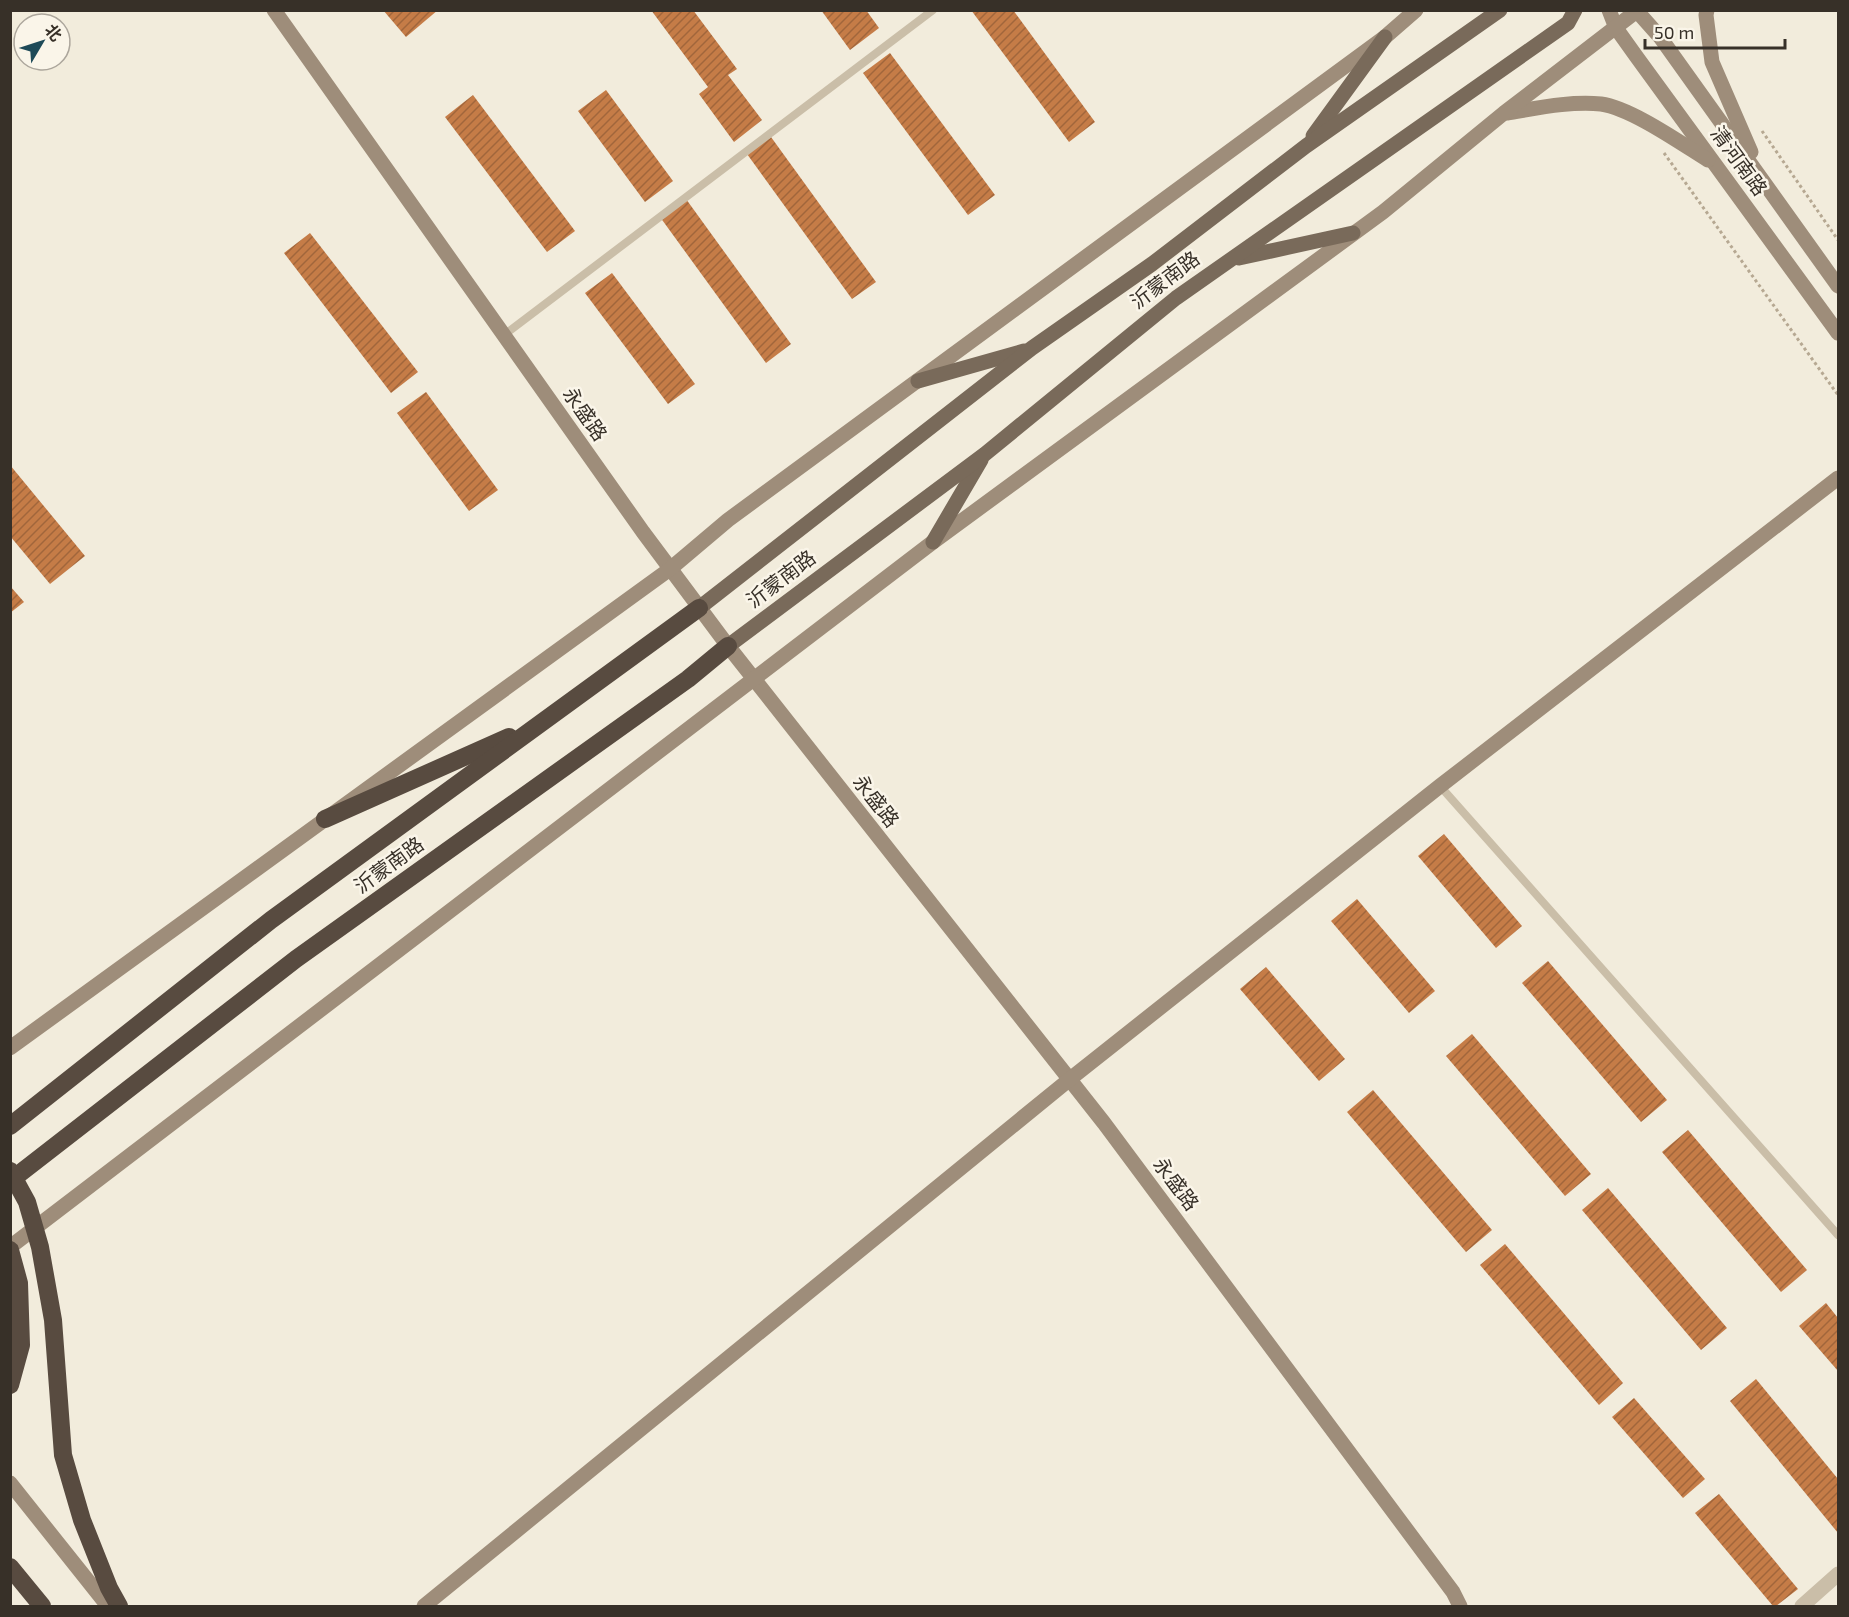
<svg xmlns="http://www.w3.org/2000/svg" width="1849" height="1617" font-family="'Exo 2','Noto Sans SC',sans-serif">
<style>
.building{fill:url(#building-hatch)}
.lines{fill:none;stroke-linecap:round;stroke-linejoin:round}
.path{stroke:#b6a892;stroke-width:3;stroke-dasharray:3 3;stroke-linecap:butt}
.lane{stroke:#cabea8;stroke-width:8}
.street{stroke:#cabea8;stroke-width:15}
.secondary{stroke:#9e8d7a;stroke-width:15}
.primary{stroke:#796a5a;stroke-width:15}
.highway{stroke:#584b40;stroke-width:18}
.highway-bridge{stroke:#584b40;stroke-width:18}
.labels{text-anchor:middle;stroke-width:5;stroke-linejoin:round;paint-order:stroke}
.street-label{font-size:20px;fill:#373028;stroke:#faf5e9}
</style>
<defs>
<pattern id="building-hatch" width="6" height="6" patternUnits="userSpaceOnUse" patternTransform="scale(1.5)"><rect width="6" height="6" fill="#c57c47"/><path d="M-1 1l2-2M0 6l6-6M5 7l2-2" fill="none" stroke="#a1663b"/></pattern>
</defs>
<rect width="100%" height="100%" fill="#f2ecdc"/>
<!-- building -->
<g class="building">
<path d="M383,10H438L406,37Z"/>
<path d="M651,10H693L737,69L728,75L762,120L734,142L699,94L708,87Z"/>
<path d="M821,10H866L879,28L850,50Z"/>
<path d="M971,10H1013L1095,122L1069,142Z"/>
<path d="M890,53L995,195L968,215L863,73Z"/>
<path d="M606,90L673,181L645,202L578,111Z"/>
<path d="M473,95L575,231L547,252L445,117Z"/>
<path d="M771,137L876,282L852,299L747,154Z"/>
<path d="M686,199L791,344L766,363L660,217Z"/>
<path d="M310,233L418,372L391,393L284,253Z"/>
<path d="M612,273L695,384L668,404L585,293Z"/>
<path d="M426,392L498,490L469,511L397,413Z"/>
<path d="M10,465L85,556L50,584L10,536Z"/>
<path d="M10,586L24,602L10,613Z"/>
<path d="M1444,834L1522,926L1496,948L1418,856Z"/>
<path d="M1357,899L1435,991L1409,1013L1331,921Z"/>
<path d="M1548,961L1667,1100L1641,1122L1522,983Z"/>
<path d="M1266,967L1345,1059L1319,1081L1240,989Z"/>
<path d="M1472,1034L1591,1174L1565,1196L1446,1056Z"/>
<path d="M1373,1090L1492,1230L1466,1252L1347,1112Z"/>
<path d="M1688,1130L1807,1270L1781,1292L1662,1152Z"/>
<path d="M1608,1188L1727,1328L1701,1350L1582,1210Z"/>
<path d="M1505,1244L1623,1383L1599,1405L1480,1265Z"/>
<path d="M1826,1303L1838,1318V1371L1799,1326Z"/>
<path d="M1756,1379L1838,1479V1533L1730,1401Z"/>
<path d="M1634,1398L1705,1479L1683,1498L1612,1417Z"/>
<path d="M1719,1494L1798,1589L1776,1606H1773L1695,1513Z"/>
</g>
<g class="lines">
<!-- path -->
<g class="path">
<path d="M1762,131L1838,240"/>
<path d="M1664,153L1838,395"/>
</g>
<!-- lane -->
<g class="lane">
<path d="M504,335L933,10"/>
<path d="M1440,786L1838,1235"/>
</g>
<!-- street -->
<path class="street" d="M1802,1606L1838,1574"/>
<!-- secondary -->
<g class="secondary">
<path d="M274,10L643,532L728,646L1104,1123L1453,1592L1460,1606"/>
<path d="M1609,10L1616,28L1636,56L1838,333"/>
<path d="M1636,10L1660,37L1838,286"/>
<path d="M1707,10L1706,15L1712,62L1751,152"/>
<path d="M1507,113C1538,108 1570,101 1601,104C1631,108 1682,144 1708,160"/>
<path d="M10,1048L670,569L728,520L1385,37L1416,10"/>
<path d="M10,1247L933,542L1383,212L1504,113L1638,10"/>
<path d="M10,1483L108,1606"/>
<path d="M424,1606L1070,1079L1440,786L1838,478"/>
</g>
<!-- primary -->
<g class="primary">
<path d="M1313,136L1385,37"/>
<path d="M1239,258L1353,233"/>
<path d="M918,381L1024,351"/>
<path d="M933,542L981,460"/>
<path d="M699,608L1032,348L1152,264L1306,146L1500,10"/>
<path d="M728,646L985,454L1176,298L1568,23L1575,10"/>
</g>
<!-- highway -->
<g class="highway">
<path d="M325,819L509,737"/>
<path d="M10,1126L271,920L699,608"/>
<path d="M10,1181L296,959L688,679L728,646"/>
<path d="M10,1250L19,1283L21,1345L10,1385"/>
<path d="M10,1567L42,1606"/>
</g>
<!-- highway-bridge -->
<path class="highway-bridge" d="M10,1171L27,1202L40,1247L53,1320L63,1455L82,1520L109,1588L119,1606"/>
</g>
<g class="labels">
<!-- street labels -->
<g class="street-label">
<text transform="translate(1739 161) rotate(54)" y="7">清河南路</text>
<text transform="translate(1165 280) rotate(-37)" y="7">沂蒙南路</text>
<text transform="translate(585 414) rotate(55)" y="7">永盛路</text>
<text transform="translate(781 579) rotate(-37)" y="7">沂蒙南路</text>
<text transform="translate(876 801) rotate(52)" y="7">永盛路</text>
<text transform="translate(389 865) rotate(-36)" y="7">沂蒙南路</text>
<text transform="translate(1176 1184) rotate(53)" y="7">永盛路</text>
</g>
</g>
<!-- border -->
<rect width="1849" height="1617" fill="none" stroke="#373028" stroke-width="24"/>
<!-- north arrow -->
<g transform="translate(42 42) rotate(51)"><circle r="28" fill="#faf5e9" stroke="#aca69c" stroke-width="1.5"/>
<path d="M0-4.5L10 22L0 15L-10 22Z" fill="#1e4a58"/>
<text y="-9" font-size="16" font-weight="bold" text-anchor="middle" fill="#373028">北</text>
</g>
<!-- scale -->
<path d="M1645 39v9h140v-9" fill="none" stroke="#373028" stroke-width="3"/>
<text x="1654" y="39" font-size="18" fill="#373028" stroke="#faf5e9" stroke-width="4.5" paint-order="stroke">50 m</text>
</svg>
